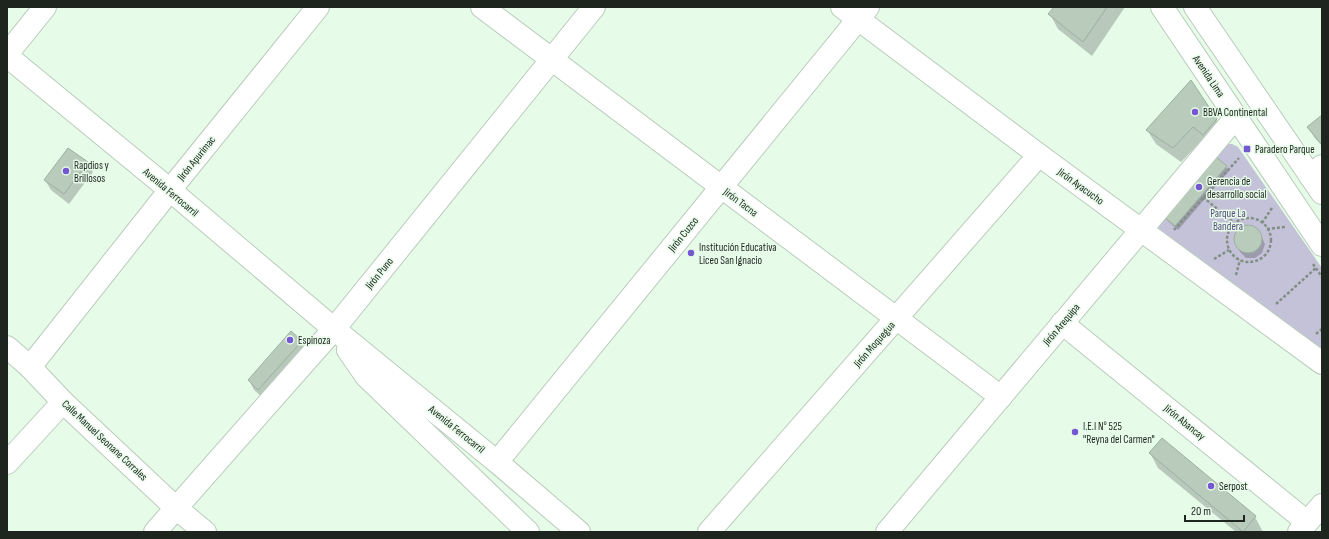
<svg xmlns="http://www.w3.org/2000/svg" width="1329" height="539" font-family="'Sofia Sans Condensed',sans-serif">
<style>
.green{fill:#c4c2d8}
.shadow{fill:#0003}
.building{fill:#b9ccbb;stroke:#9daf9f}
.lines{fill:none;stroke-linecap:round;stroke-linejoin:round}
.minor-casing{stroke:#b9ccbb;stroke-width:24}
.tertiary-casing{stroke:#b9ccbb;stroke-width:24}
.secondary-casing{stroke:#b9ccbb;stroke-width:24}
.path{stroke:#829084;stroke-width:2.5;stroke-dasharray:3 2;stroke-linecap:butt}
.minor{stroke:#fff;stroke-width:22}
.tertiary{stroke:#fff;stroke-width:22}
.secondary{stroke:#fff;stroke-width:22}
.poi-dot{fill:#7457d1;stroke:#e7fbe9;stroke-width:1.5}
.labels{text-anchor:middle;stroke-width:3;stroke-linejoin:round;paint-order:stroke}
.street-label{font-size:11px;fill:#1e251f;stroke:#e7fbe9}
.poi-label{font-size:11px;fill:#1e251f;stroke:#e7fbe9;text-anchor:start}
.park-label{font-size:11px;fill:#544c7c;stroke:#e7fbe9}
</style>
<rect width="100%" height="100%" fill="#e7fbe9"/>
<!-- green -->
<path class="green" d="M1226,144H1232L1238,147L1322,268V349L1161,231L1158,227V223Z"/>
<!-- shadow -->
<g class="shadow">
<path d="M1055,7H1125L1092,56L1058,29L1050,14Z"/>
<path d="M1322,116V146L1314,137L1309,127Z"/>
<path d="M1216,119L1224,134L1212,149L1201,141L1181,162L1156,144L1147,130Z"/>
<path d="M87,162L93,172L69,204L51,190L45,180Z"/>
<path d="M1226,167L1229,171L1178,230L1168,221L1166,217Z"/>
<path d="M1250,226L1254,227L1260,234L1265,244L1262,253L1255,258H1246L1240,252L1234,239L1235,234L1241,228Z"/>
<path d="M301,342L306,352L264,399L254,390L249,380Z"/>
<path d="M1162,439L1255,517L1263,532H1236L1158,468L1150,453Z"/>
</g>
<!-- building -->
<g class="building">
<path d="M1054,7H1107L1083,42L1048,14Z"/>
<path d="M1191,80L1217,119L1203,135L1193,127L1173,148L1146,130Z"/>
<path d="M1322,115V145L1307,127Z"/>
<path d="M68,148L88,162L64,194L44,180Z"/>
<path d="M1216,157L1227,166L1175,226L1164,217Z"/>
<circle cx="1248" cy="239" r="14"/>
<path d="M291,331L302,341L258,390L248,380Z"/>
<path d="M1162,438L1256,516L1243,532L1149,453Z"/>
</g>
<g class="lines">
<defs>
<g id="minor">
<path d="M482,7L1001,397"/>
<path d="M842,7L1039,155L1322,363"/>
<path d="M7,54L45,7"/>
<path d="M1310,176L1322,166"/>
<path d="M1062,323L1307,522"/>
<path d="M7,347L30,367L63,402L176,508L205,532"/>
<path d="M30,367L170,190L318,7"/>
<path d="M497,462L868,7"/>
<path d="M7,463L63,402"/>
<path d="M155,532L334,329L594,7"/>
<path d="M709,532L1039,155"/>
<path d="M887,532L1236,117"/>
<path d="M1299,532L1322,505"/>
</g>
<g id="tertiary">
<path d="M7,56L170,190L334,329L497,462L579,532"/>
<path d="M348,350L366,376L528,532"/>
</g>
<g id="secondary">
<path d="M1162,7L1322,245"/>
<path d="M1195,7L1322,193"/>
</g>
</defs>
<!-- minor casing -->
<use href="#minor" class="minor-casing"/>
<!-- tertiary casing -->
<use href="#tertiary" class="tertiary-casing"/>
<!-- secondary casing -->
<use href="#secondary" class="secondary-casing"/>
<!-- path -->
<g class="path">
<path d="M1203,197L1234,223"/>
<circle cx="1249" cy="240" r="22"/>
<path d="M1262,223L1272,208"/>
<path d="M1267,229L1285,227"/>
<path d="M1174,230L1239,158"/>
<path d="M1214,259L1229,250"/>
<path d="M1313,264L1322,277"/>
<path d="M1236,275L1240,260"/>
<path d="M1276,304L1316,268"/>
<path d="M1316,334L1322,329"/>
</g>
<!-- minor -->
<use href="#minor" class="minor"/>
<!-- tertiary -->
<use href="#tertiary" class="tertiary"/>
<!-- secondary -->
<use href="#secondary" class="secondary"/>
</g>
<!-- markers -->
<g class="poi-dot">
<circle cx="1195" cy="112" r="4"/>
<rect x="1243" y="145" width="8" height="8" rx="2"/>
<circle cx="66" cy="171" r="4"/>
<circle cx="1199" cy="187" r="4"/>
<circle cx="691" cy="253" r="4"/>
<circle cx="290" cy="340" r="4"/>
<circle cx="1075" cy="432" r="4"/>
<circle cx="1211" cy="486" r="4"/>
</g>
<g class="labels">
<!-- street labels -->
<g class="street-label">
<text transform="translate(1209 76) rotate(56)" y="4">Avenida Lima</text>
<text transform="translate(196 158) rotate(-51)" y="4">Jirón Apurimac</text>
<text transform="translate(1081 186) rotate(36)" y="4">Jirón Ayacucho</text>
<text transform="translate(171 192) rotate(40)" y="4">Avenida Ferrocarril</text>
<text transform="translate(741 202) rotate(37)" y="4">Jirón Tacna</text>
<text transform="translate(683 234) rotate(-51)" y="4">Jirón Cuzco</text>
<text transform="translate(379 273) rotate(-51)" y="4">Jirón Puno</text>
<text transform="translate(1061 324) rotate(-50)" y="4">Jirón Arequipa</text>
<text transform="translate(874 344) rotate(-49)" y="4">Jirón Moquegua</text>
<text transform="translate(1185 422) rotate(39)" y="4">Jirón Abancay</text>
<text transform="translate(457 429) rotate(39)" y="4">Avenida Ferrocarril</text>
<text transform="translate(105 440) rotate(43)" y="4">Calle Manuel Seonane Corrales</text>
</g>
<!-- poi labels -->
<g class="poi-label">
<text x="1203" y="116">BBVA Continental</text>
<text x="1255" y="153">Paradero Parque</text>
<text x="74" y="169">Rapdios y<tspan x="74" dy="13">Brillosos</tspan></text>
<text x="1207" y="185">Gerencia de<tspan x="1207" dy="13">desarrollo social</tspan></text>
<text x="699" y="251">Institución Educativa<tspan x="699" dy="13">Liceo San Ignacio</tspan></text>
<text x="298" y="344">Espinoza</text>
<text x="1083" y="430">I.E.I N° 525<tspan x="1083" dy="13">"Reyna del Carmen"</tspan></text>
<text x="1219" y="490">Serpost</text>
</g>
<!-- park labels -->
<g class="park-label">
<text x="1228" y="217">Parque La<tspan x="1228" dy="13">Bandera</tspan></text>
</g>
</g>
<!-- border -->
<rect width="1329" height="539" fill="none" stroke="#1e251f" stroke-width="16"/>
<!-- scale -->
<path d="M1185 515v6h59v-6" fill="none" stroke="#1e251f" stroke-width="2"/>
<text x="1191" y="515" font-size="12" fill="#1e251f" stroke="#e7fbe9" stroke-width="3" paint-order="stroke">20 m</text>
</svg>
